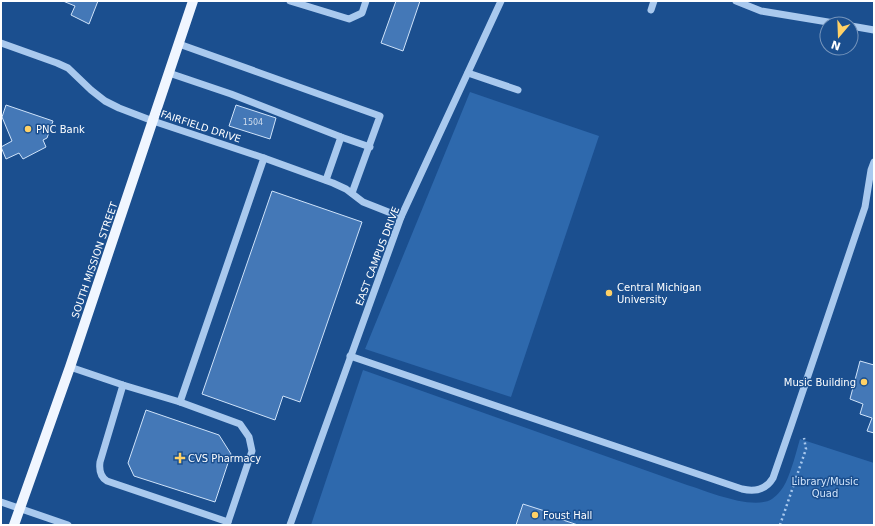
<svg xmlns="http://www.w3.org/2000/svg" width="875" height="526" font-family="'DejaVu Sans',sans-serif">
<style>
.green{fill:#2e69ad}
.building{fill:#4478b7;stroke:#cfe3fa}
.lines{fill:none;stroke-linecap:round;stroke-linejoin:round}
.path{stroke:#a9c9ee;stroke-width:2.5;stroke-dasharray:2 3;stroke-linecap:butt}
.minor{stroke:#a9c9ee;stroke-width:7}
.major{stroke:#f0f6ff;stroke-width:10}
.poi-dot{fill:#ffd166;stroke:#1b4f8f;stroke-width:1.5}
.labels{text-anchor:middle;stroke-width:3;stroke-linejoin:round;paint-order:stroke}
.number-label{font-size:8px;fill:#d0dded}
.street-label{font-size:10px;fill:#fff;stroke:#1b4f8f}
.poi-label{font-size:10px;fill:#fff;stroke:#1b4f8f;text-anchor:start}
.park-label{font-size:10px;fill:#cfe3fa;stroke:#1b4f8f}
</style>
<rect width="100%" height="100%" fill="#1b4f8f"/>
<!-- green -->
<g class="green">
<path d="M470,92L599,136L511,397L365,349Z"/>
<path d="M363,370L687,485C707,491 753,511 772,499C778,495 783,488 786,482C792,469 796,453 800,439L874,463V525H311Z"/>
</g>
<!-- building -->
<g class="building">
<path d="M63,1H98L89,24L71,15L75,6Z"/>
<path d="M396,1H420L403,51L381,43Z"/>
<path d="M6,105L53,121L47,138L43,140L46,147L23,159L19,153L6,159L1,147L12,141L2,117Z"/>
<path d="M236,105L276,118L270,139L229,126Z"/>
<path d="M272,191L362,222L300,402L283,396L275,420L202,394Z"/>
<path d="M860,361L874,365V433L867,431L872,418L860,414L863,404L850,399Z"/>
<path d="M146,410L219,435L231,454L215,502L134,476L128,463Z"/>
<path d="M523,504L551,513V516L578,525H516Z"/>
</g>
<g class="lines">
<!-- path -->
<path class="path" d="M780,525L806,449L804,438"/>
<!-- minor -->
<g class="minor">
<path d="M290,1L349,19L362,13L366,1"/>
<path d="M736,1L761,11L840,24"/>
<path d="M651,10L654,1"/>
<path d="M851,26L874,30"/>
<path d="M1,43L57,63L68,68L91,90L105,101L119,108L153,121L264,158L333,183L346,189L363,202L401,217"/>
<path d="M179,44L380,116L352,193"/>
<path d="M169,73L231,94L341,137L370,147"/>
<path d="M468,73L518,90"/>
<path d="M326,180L341,137"/>
<path d="M350,356L517,413L742,489C755,492 766,490 773,478L791,426L865,207L871,170L874,162"/>
<path d="M70,367L123,385L180,402L240,424L249,437L252,451L227,525"/>
<path d="M123,385L100,462C99,470 100,477 107,481L228,522"/>
<path d="M180,402L264,158"/>
<path d="M1,502L68,525"/>
<path d="M290,525L401,217L501,1"/>
</g>
<!-- major -->
<path class="major" d="M14,525L70,367L193,1"/>
</g>
<!-- markers -->
<g class="poi-dot">
<circle cx="28" cy="129" r="4"/>
<circle cx="609" cy="293" r="4"/>
<circle cx="864" cy="382" r="4"/>
<path d="M178 452h4v4h4v4h-4v4h-4v-4h-4v-4h4z"/>
<circle cx="535" cy="515" r="4"/>
</g>
<g class="labels">
<!-- number labels -->
<g class="number-label">
<text x="253" y="125">1504</text>
</g>
<!-- street labels -->
<g class="street-label">
<text transform="translate(201 126) rotate(18)" y="4">FAIRFIELD DRIVE</text>
<text transform="translate(377 256) rotate(-69)" y="4">EAST CAMPUS DRIVE</text>
<text transform="translate(94 260) rotate(-71)" y="4">SOUTH MISSION STREET</text>
</g>
<!-- poi labels -->
<g class="poi-label">
<text x="36" y="133">PNC Bank</text>
<text x="617" y="291">Central Michigan<tspan x="617" dy="12">University</tspan></text>
<text x="856" y="386" text-anchor="end">Music Building</text>
<text x="188" y="462">CVS Pharmacy</text>
<text x="543" y="519">Foust Hall</text>
</g>
<!-- park labels -->
<g class="park-label">
<text x="825" y="485">Library/Music<tspan x="825" dy="12">Quad</tspan></text>
</g>
</g>
<!-- border -->
<rect width="875" height="526" fill="none" stroke="#ffffff" stroke-width="4"/>
<!-- north arrow -->
<g transform="translate(839 36) rotate(199)"><circle r="19" fill="#1b4f8f" stroke="#7695bc"/>
<path d="M0-3L7 15L0 10L-7 15Z" fill="#ffd166"/>
<text y="-6" font-size="11" font-weight="bold" text-anchor="middle" fill="#ffffff">N</text>
</g>
</svg>
